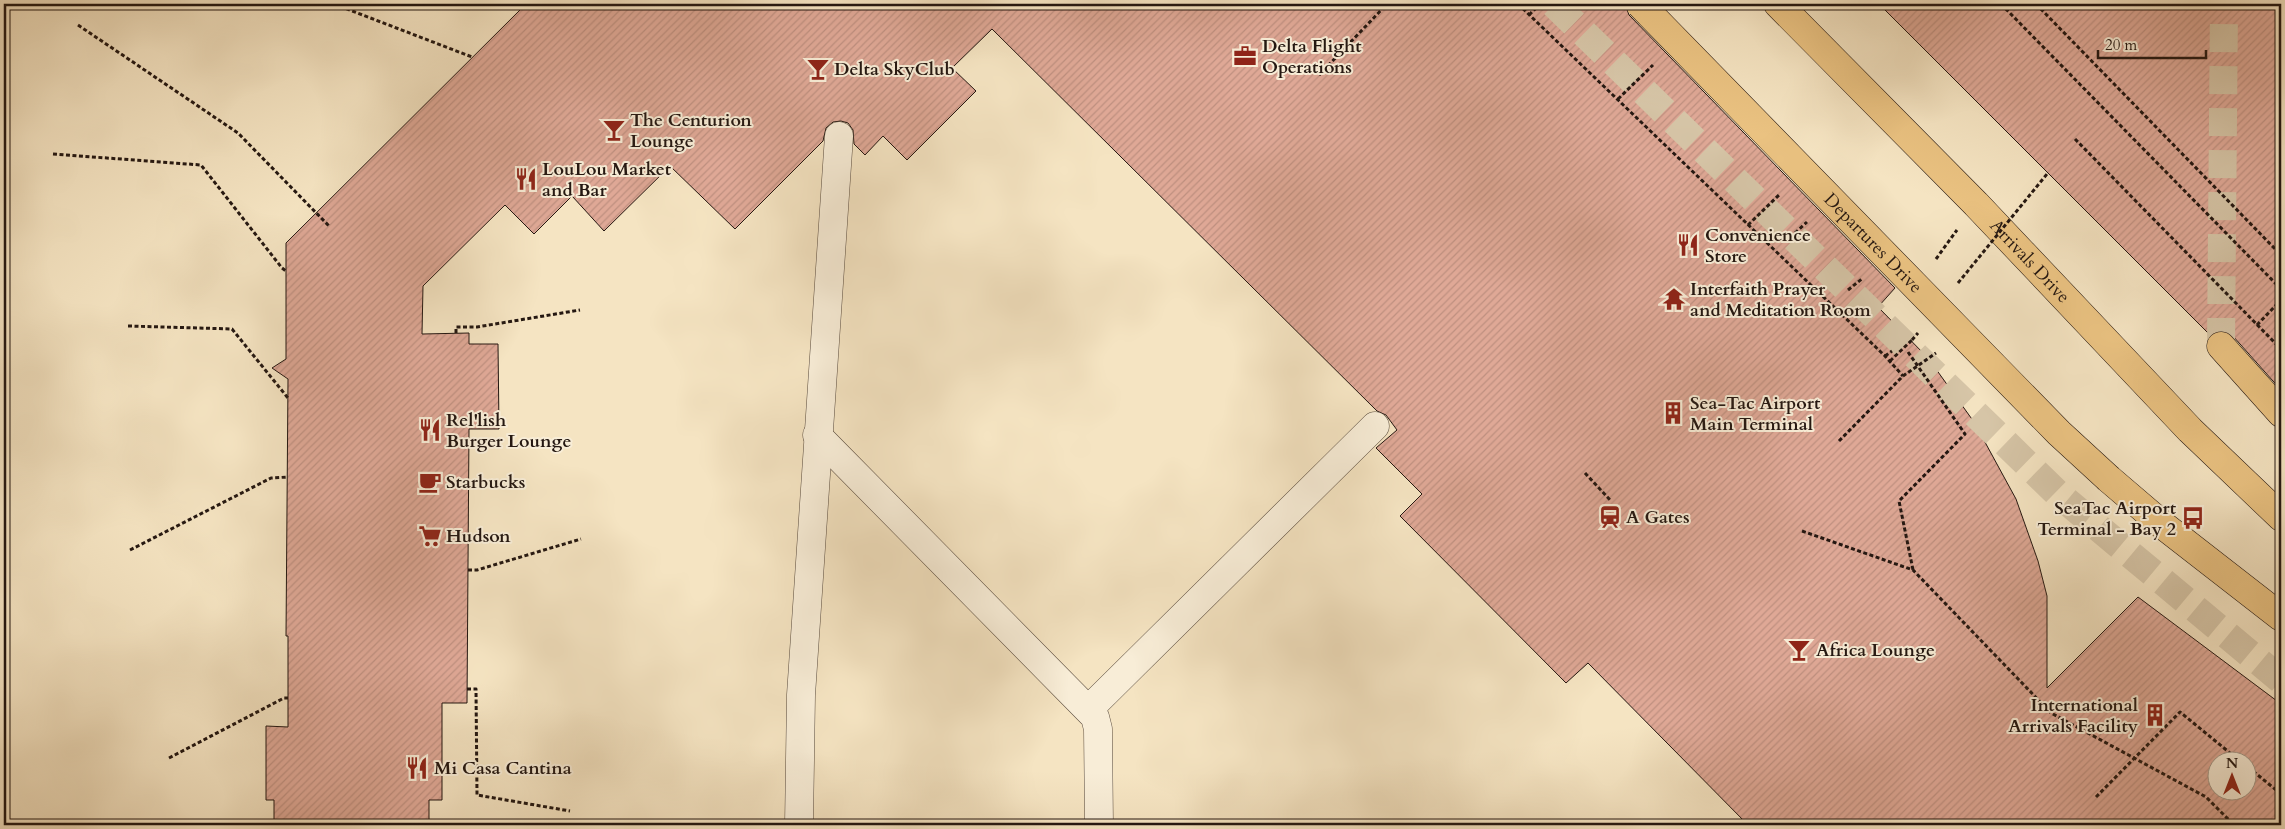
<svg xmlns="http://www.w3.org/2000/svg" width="2285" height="829" font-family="Cardo,serif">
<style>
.building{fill:url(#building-hatch);stroke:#241711;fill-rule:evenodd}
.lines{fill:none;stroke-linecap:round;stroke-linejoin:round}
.minor-tunnel{stroke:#d6c5a7;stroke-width:28;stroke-dasharray:28 14;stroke-linecap:butt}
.minor-casing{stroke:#584a3d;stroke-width:29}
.major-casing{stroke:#241711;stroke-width:29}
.highway-casing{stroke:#241711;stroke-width:29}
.path{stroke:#241711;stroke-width:3;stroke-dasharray:4 2.5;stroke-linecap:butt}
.minor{stroke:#f8edd7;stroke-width:28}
.major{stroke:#eac281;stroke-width:28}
.highway{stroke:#eac281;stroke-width:28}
.major-bridge-casing{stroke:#241711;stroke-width:29;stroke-linecap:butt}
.path-bridge{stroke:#241711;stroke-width:3;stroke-dasharray:4 2.5;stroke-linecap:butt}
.major-bridge{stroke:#eac281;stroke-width:28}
.labels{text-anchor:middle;stroke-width:4;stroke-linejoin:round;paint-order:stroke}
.poi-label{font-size:18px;font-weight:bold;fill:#241711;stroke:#f8edd7;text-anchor:start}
.street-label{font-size:18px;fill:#241711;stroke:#f8edd7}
</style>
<defs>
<pattern id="building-hatch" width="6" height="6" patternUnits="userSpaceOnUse" patternTransform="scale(1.25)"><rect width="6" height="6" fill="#dfa896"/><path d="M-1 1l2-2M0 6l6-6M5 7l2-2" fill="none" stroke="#bf9080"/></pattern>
</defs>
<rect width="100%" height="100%" fill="#f5e4c2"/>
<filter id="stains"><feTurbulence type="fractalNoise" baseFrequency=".004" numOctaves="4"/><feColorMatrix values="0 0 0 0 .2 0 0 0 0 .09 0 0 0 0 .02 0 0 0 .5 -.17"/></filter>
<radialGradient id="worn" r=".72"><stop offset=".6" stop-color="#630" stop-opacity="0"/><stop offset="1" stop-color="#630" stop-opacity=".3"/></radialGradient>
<!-- building -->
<g class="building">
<path d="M526,4H1625L1629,15L1895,288L1878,307L1928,358L1974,422L2016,499L2038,561L2047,596V688L2138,597L2281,704V825H1748L1588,663L1566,683L1400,516L1422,494L1376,448L1397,430L1386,415L1377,411L992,29L952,68L976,91L907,160L883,136L865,155L854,144L853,130L848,123L841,121L833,122L826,128L823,141L735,229L670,166L604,231L572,196L534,234L505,205L423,286L422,334L469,333V344H498L499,429H469L467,703H442V800H429V825H274V800H266V726L288,727V636H286L288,379L272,368L286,359V243ZM2218,762H2248V792H2218Z"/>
<path d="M1879,4H2281V390L2232,335L2226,331H2218L2210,335Z"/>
</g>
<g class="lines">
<!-- minor-tunnel -->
<g class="minor-tunnel">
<path d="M1554,4L2058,494L2281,680"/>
<path d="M2221,346L2224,4"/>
</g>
<defs>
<g id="minor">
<path d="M817,435L1095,717L1098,729L1099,825"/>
<path d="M1089,709L1375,426"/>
<path d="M799,825L801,695L839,136"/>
</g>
<g id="major">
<path id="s1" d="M1778,4L1976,204L2190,430L2281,517"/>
<path d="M2221,346L2281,413"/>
</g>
<path id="highway" d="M2109,479L2164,526L2281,617"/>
</defs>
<!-- minor casing -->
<use href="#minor" class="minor-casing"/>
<!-- major casing -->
<use href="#major" class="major-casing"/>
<!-- highway casing -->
<use href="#highway" class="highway-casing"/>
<!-- path -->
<g class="path">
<path d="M334,4L472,57"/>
<path d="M1518,4L1885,356L1903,376"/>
<path d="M2001,4L2281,289"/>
<path d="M2036,4L2281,255"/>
<path d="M1529,15L1540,4"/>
<path d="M78,25L238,133L329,226"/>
<path d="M1319,75L1387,4"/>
<path d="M1618,99L1653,65"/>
<path d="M2075,139L2277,345L2281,341"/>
<path d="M53,154L201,165L282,268L286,271"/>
<path d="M1748,225L1780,194"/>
<path d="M1795,233L1807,222"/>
<path d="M1936,259L1957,230"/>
<path d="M1848,290L1863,278"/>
<path d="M2257,325L2281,300"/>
<path d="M128,326L232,329L288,398"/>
<path d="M456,333V327H477L580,310"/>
<path d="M1908,352L1965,434L1899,501L1913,570"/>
<path d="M1885,356L1892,351"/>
<path d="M1890,361L1912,340"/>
<path d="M1839,441L1903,376L1936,353"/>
<path d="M1585,473L1611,501"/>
<path d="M1802,531L1913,570L2051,713L2206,797L2234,825"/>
<path d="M130,550L271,478L288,477"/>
<path d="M468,570H477L581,539"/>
<path d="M467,689H476L477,795L570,811"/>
<path d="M169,758L284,698H288"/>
<path d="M2248,767L2281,794"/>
<path d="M2096,797L2180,712L2241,762"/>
</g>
<!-- minor -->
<use href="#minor" class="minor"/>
<!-- major -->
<use href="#major" class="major"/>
<!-- highway -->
<use href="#highway" class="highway"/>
<defs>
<g id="major-bridge">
<path id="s2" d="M1640,4L2059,433L2109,479"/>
</g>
</defs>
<!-- major-bridge casing -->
<use href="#major-bridge" class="major-bridge-casing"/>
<!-- path-bridge -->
<g class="path-bridge">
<path d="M1958,283L2047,174"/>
<path d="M1912,340L1918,333"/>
</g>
<!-- major-bridge -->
<use href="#major-bridge" class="major-bridge"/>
</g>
<!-- icons -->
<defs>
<symbol id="office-bare" viewBox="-9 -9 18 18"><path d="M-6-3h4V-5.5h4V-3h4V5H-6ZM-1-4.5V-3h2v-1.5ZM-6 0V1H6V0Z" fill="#8f2418" stroke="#f8edd7" stroke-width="2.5" paint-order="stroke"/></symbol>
<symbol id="bar-bare" viewBox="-9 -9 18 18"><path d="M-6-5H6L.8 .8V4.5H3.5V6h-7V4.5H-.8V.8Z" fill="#8f2418" stroke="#f8edd7" stroke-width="2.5" paint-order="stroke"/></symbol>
<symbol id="restaurant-bare" viewBox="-9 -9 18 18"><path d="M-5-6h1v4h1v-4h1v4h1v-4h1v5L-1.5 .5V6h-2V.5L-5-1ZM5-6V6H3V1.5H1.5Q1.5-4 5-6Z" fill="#8f2418" stroke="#f8edd7" stroke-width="2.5" paint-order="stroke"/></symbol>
<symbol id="temple-bare" viewBox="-9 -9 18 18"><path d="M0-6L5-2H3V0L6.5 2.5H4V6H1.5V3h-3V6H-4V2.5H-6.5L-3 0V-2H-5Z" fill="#8f2418" stroke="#f8edd7" stroke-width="2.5" paint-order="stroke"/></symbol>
<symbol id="building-bare" viewBox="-9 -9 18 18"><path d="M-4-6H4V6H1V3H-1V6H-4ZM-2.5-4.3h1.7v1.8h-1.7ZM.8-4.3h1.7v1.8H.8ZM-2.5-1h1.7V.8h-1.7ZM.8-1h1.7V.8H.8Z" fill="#8f2418" stroke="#f8edd7" stroke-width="2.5" paint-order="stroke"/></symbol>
<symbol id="cafe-bare" viewBox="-9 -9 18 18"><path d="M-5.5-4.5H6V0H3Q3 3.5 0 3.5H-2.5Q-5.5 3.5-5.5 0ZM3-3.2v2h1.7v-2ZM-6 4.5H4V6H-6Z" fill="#8f2418" stroke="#f8edd7" stroke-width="2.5" paint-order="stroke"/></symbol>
<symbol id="station-bare" viewBox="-9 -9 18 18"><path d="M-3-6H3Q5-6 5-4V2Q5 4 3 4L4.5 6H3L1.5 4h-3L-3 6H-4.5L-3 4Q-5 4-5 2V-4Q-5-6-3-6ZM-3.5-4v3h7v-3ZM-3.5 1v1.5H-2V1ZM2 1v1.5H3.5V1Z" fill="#8f2418" stroke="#f8edd7" stroke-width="2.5" paint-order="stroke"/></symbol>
<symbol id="bus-bare" viewBox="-9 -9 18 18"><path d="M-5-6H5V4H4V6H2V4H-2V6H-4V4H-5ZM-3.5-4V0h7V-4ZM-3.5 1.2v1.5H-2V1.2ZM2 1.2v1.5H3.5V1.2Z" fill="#8f2418" stroke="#f8edd7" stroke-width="2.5" paint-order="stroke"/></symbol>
<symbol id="supermarket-bare" viewBox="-9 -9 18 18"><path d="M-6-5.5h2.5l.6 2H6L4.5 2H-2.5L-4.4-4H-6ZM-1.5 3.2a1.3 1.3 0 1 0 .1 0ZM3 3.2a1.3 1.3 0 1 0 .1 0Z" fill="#8f2418" stroke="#f8edd7" stroke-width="2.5" paint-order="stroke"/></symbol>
</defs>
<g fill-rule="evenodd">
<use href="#office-bare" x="1229" y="40" width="32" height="32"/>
<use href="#bar-bare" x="802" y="53" width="32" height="32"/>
<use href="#bar-bare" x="598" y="114" width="32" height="32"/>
<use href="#restaurant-bare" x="510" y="163" width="32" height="32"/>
<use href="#restaurant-bare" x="1672" y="229" width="32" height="32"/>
<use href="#temple-bare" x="1658" y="283" width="32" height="32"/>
<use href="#building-bare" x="1657" y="397" width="32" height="32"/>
<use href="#restaurant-bare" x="414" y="414" width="32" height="32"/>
<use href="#cafe-bare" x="414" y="466" width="32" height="32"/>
<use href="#station-bare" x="1594" y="501" width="32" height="32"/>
<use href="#bus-bare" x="2177" y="502" width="32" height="32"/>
<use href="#supermarket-bare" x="414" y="520" width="32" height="32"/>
<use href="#bar-bare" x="1783" y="634" width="32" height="32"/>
<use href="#building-bare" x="2139" y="699" width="32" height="32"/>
<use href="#restaurant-bare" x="401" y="752" width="32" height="32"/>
</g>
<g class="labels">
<!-- poi labels -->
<g class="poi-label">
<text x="1262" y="52">Delta Flight<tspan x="1262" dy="21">Operations</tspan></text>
<text x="834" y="75">Delta SkyClub</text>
<text x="630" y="126">The Centurion<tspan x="630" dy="21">Lounge</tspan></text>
<text x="542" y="175">LouLou Market<tspan x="542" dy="21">and Bar</tspan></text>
<text x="1705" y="241">Convenience<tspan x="1705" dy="21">Store</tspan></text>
<text x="1690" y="295">Interfaith Prayer<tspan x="1690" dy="21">and Meditation Room</tspan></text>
<text x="1690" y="409">Sea-Tac Airport<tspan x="1690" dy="21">Main Terminal</tspan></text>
<text x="446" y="426">Rel'lish<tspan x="446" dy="21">Burger Lounge</tspan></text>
<text x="446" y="488">Starbucks</text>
<text x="2176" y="514" text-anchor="end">SeaTac Airport<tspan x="2176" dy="21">Terminal - Bay 2</tspan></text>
<text x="1626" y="523">A Gates</text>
<text x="446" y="542">Hudson</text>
<text x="1816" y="656">Africa Lounge</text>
<text x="2138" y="711" text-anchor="end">International<tspan x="2138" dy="21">Arrivals Facility</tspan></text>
<text x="434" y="774">Mi Casa Cantina</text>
</g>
<!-- street labels -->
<g class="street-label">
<text dy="6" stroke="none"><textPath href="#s2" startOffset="334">Departures Drive</textPath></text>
<text dy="6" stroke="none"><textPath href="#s1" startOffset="360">Arrivals Drive</textPath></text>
</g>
</g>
<!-- margin -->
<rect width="2285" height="829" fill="none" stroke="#f5e4c2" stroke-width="20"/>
<rect x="5" y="5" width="2275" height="819" fill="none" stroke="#241711" stroke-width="2.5"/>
<rect x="10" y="10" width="2265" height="809" fill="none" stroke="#241711"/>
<!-- north arrow -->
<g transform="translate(2232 776)"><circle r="24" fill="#f8edd7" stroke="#a39788"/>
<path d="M0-4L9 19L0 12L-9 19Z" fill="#8f2418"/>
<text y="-8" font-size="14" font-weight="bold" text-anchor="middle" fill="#241711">N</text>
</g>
<!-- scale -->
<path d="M2098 50v8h108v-8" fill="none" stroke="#241711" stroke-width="2.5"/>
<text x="2105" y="50" font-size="15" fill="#241711" stroke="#f8edd7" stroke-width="4" paint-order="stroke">20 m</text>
<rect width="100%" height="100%" filter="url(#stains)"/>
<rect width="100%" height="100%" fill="url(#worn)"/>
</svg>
